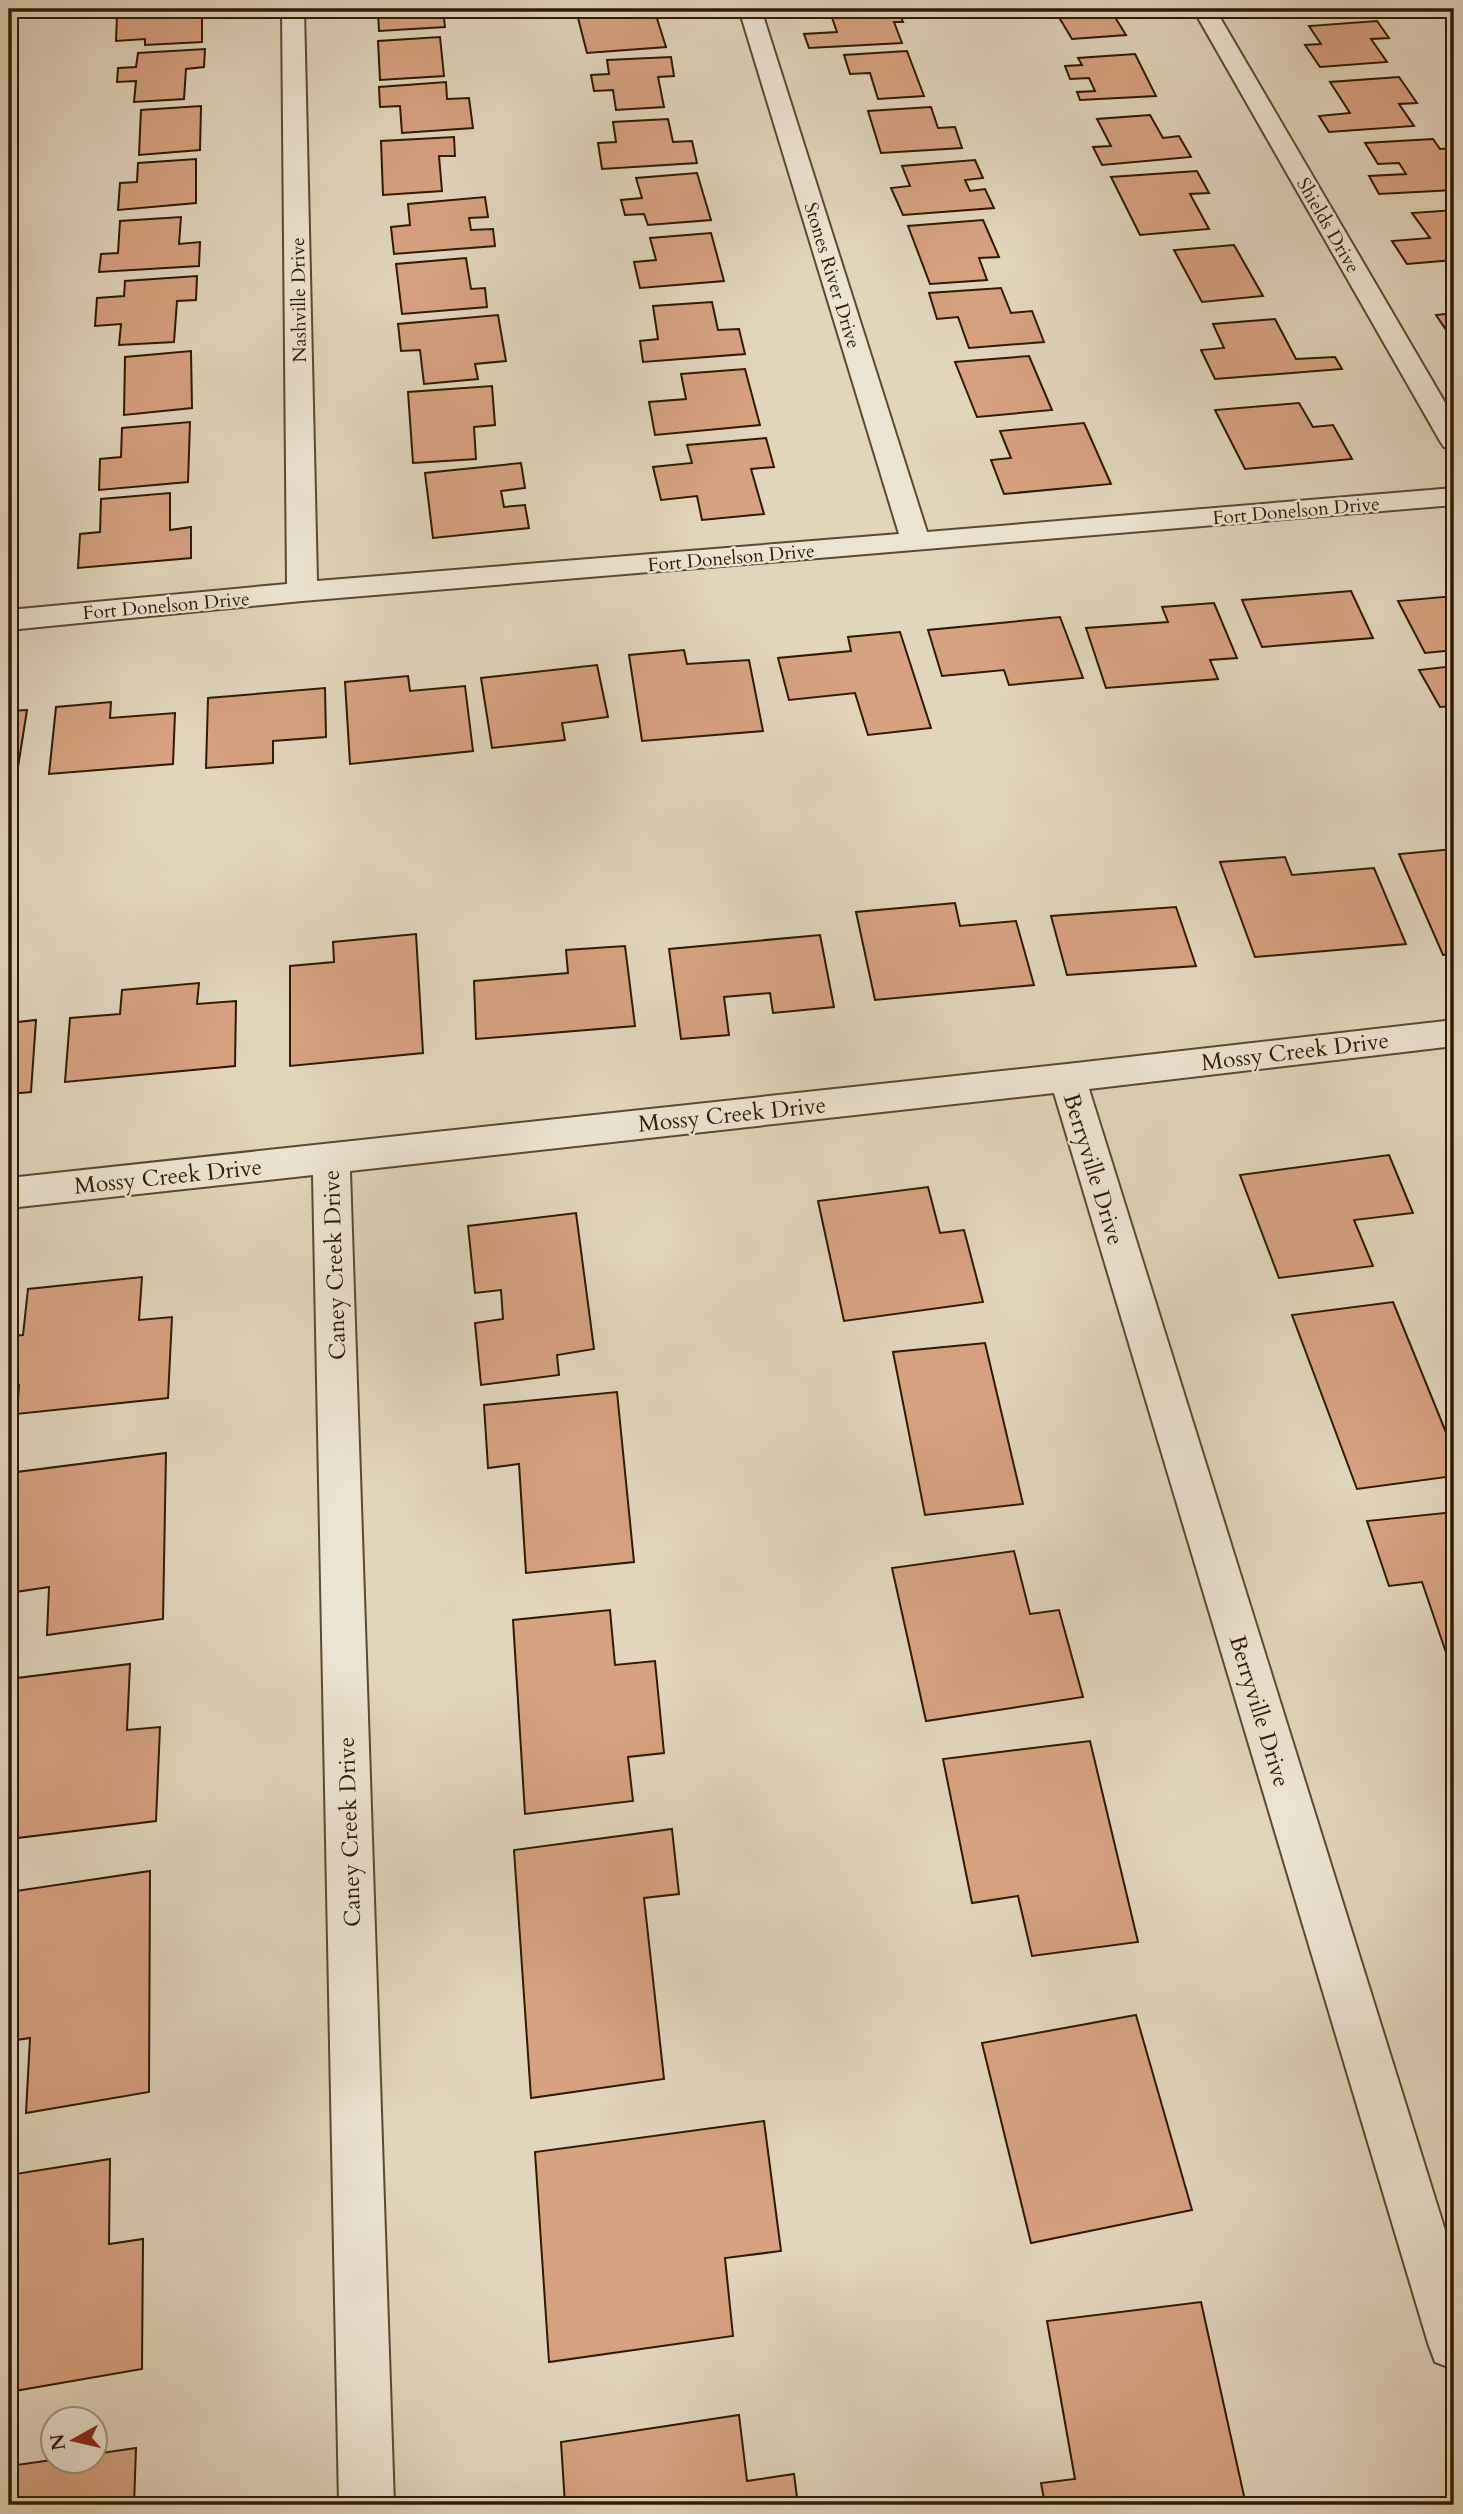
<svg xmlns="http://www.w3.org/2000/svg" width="1463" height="2514" font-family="Cardo,serif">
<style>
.building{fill:#d6a280;stroke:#301a00;stroke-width:2}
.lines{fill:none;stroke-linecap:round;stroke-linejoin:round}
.minor-casing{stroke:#5c492f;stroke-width:4}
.minor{fill:#ece4d3;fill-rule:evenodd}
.labels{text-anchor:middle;stroke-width:5;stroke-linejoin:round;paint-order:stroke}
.far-street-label{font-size:19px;fill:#301a00;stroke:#ece4d3}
.street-label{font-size:23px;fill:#301a00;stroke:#ece4d3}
</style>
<rect width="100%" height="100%" fill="#e1d5bc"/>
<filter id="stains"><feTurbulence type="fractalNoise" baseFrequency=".00286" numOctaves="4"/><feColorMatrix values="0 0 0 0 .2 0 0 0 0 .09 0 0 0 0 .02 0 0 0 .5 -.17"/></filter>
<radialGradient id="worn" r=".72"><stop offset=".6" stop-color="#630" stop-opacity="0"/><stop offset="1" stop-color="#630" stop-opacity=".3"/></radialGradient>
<!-- building -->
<g class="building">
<path d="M148,9H202V42L145,45V39L116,41L117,15L148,13Z"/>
<path d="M443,9L445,27L379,31L378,11Z"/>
<path d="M654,9L666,47L587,53L577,14Z"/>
<path d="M829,9H898L903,22H894L902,43L809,48L804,34L837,32Z"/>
<path d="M1054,9H1110L1126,35L1072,39Z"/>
<path d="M1377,21L1389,38L1371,39L1387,62L1320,67L1305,45L1321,44L1309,26Z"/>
<path d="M440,37L444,76L380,80L378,41Z"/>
<path d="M205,49L204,67L186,69L184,99L134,102L136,81L117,82L118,68L136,67L138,53Z"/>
<path d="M907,51L924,96L878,99L870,73L850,74L844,55Z"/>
<path d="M1135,54L1156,96L1080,100L1077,92L1095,91L1089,78L1070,79L1065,66L1082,65L1078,58Z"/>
<path d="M671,57L674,76L658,77L664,107L616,110L613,90L594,91L591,75L609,74L607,60Z"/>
<path d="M1399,77L1417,103L1399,104L1414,126L1329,132L1319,116L1350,113L1330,82Z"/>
<path d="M446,82L447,99L469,98L473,128L402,133L400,106L380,107L379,87Z"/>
<path d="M201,106L200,150L139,155L141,110Z"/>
<path d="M931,107L938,128L955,127L962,148L881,153L868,111Z"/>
<path d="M1150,115L1163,138L1179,136L1191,157L1102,165L1093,147L1111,146L1097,119Z"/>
<path d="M668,119L673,142L692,141L697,163L602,169L598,143L616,142L613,122Z"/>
<path d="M454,137L455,156H439L442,191L383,195L381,141Z"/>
<path d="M1433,139L1440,149L1454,148V190L1379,194L1369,176L1406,174L1399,163L1378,164L1365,143Z"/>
<path d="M196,159V203L118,210L120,183L137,182L138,163Z"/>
<path d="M975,160L983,178L965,180L970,191L985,189L994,208L903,215L891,188L910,186L902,166Z"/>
<path d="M1197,171L1209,193L1190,194L1209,229L1140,235L1111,177Z"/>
<path d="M697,173L711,220L648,225L644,214L625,215L621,200L642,198L636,178Z"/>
<path d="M485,197L488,217L469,218L471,230L493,229L495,246L394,254L391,227L410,225L408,204Z"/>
<path d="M1454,210V260L1407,264L1392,241L1430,238L1412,213Z"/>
<path d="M181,217L179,244L200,242L199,266L99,272L101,254L118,253L120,221Z"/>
<path d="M983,220L999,257L979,258L987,280L930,284L908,226Z"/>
<path d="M711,233L724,281L640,288L634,262L656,260L650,238Z"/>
<path d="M1234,245L1263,296L1202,302L1174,250Z"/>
<path d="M466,258L471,289L485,288L487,307L402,314L396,264Z"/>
<path d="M197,276L196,300L177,301L174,342L119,345L121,324L95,326L97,298L124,296L125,281Z"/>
<path d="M1001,288L1011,313L1032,311L1044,342L969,348L958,317L937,319L929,293Z"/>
<path d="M712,302L718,330L739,329L745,354L643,362L640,341L658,339L653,306Z"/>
<path d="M1454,313V340H1453L1436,315Z"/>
<path d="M498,315L506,361L475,364L478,379L424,384L420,350L401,351L398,324Z"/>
<path d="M1275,319L1296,359L1335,357L1342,369L1215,379L1201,350L1224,348L1213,324Z"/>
<path d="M191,351L192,408L124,415L125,357Z"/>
<path d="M1029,356L1052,410L977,417L955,362Z"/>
<path d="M745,369L760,425L655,435L649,402L686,399L681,374Z"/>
<path d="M492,386L495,425L474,427L476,459L413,463L408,392Z"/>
<path d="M1299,403L1313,427L1333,425L1352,459L1245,469L1215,410Z"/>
<path d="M190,422L188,482L99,490L100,459L121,457L122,428Z"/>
<path d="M1084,423L1111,484L1004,494L991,460L1011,458L1000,431Z"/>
<path d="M766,438L774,467L751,469L764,514L702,520L697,496L661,500L653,467L692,463L687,445Z"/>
<path d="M521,463L525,488L501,491L504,507L525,505L529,528L433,538L425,473Z"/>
<path d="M170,493V530L191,527V558L78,568L80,534L100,532L101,499Z"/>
<path d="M1351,591L1373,638L1262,647L1242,600Z"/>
<path d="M1454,596V650L1425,653L1398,601Z"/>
<path d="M1214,603L1237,658L1210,660L1218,679L1106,688L1086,628L1168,622L1162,607Z"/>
<path d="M1060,617L1083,678L1009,685L1004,670L942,676L928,630Z"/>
<path d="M900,632L931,728L868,735L855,693L789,700L778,658L851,651L848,637Z"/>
<path d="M684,650L687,664L749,660L763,731L642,741L629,655Z"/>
<path d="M597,665L608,717L562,723L565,740L492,748L481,678Z"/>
<path d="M1454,666V706L1440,707L1419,670Z"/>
<path d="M408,676L410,691L465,686L473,751L350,764L345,682Z"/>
<path d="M325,688L326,737L273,741V763L206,768L208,698Z"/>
<path d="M111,702L110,718L175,713L173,764L49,774L56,707Z"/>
<path d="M27,710L18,767H9V711Z"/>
<path d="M1454,849V954L1443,955L1399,854Z"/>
<path d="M1285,857L1292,875L1374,868L1406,944L1255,957L1220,862Z"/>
<path d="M955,903L960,926L1016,921L1034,985L875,1000L856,912Z"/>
<path d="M1176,907L1196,966L1067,975L1051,916Z"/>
<path d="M416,934L423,1053L290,1066V966L334,962L333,942Z"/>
<path d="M820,935L834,1007L773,1013L770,993L724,997L729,1035L681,1039L669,949Z"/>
<path d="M625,946L635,1026L476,1039L474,981L568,973L566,950Z"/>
<path d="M199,983L197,1004L236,1001L235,1066L65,1082L70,1018L120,1014L122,990Z"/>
<path d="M36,1020L31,1092L9,1094V1023Z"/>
<path d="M1389,1155L1413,1213L1354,1220L1373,1266L1279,1278L1240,1175Z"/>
<path d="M928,1187L940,1233L964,1230L983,1302L844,1321L818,1201Z"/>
<path d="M576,1213L594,1349L557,1355L559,1375L481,1385L475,1323L503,1319L501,1290L475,1293L468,1226Z"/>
<path d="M142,1277L139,1320L172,1317L168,1398L17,1414L19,1385L9,1386V1336L23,1335L28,1289Z"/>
<path d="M1393,1302L1454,1452V1476L1357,1489L1292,1315Z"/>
<path d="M985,1343L1023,1504L925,1515L893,1352Z"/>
<path d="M617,1392L634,1562L526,1573L519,1464L488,1468L484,1405Z"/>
<path d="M166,1453L163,1619L47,1635L49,1587L9,1593L17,1472Z"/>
<path d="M1454,1512V1676L1422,1582L1389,1586L1367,1521Z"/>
<path d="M1014,1551L1030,1614L1059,1610L1083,1697L926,1721L892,1568Z"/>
<path d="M610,1610L615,1665L655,1661L664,1753L628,1757L633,1801L525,1814L513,1620Z"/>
<path d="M130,1664L127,1730L160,1727L156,1821L9,1839V1679Z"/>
<path d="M1090,1741L1138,1942L1032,1956L1018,1896L972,1903L943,1759Z"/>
<path d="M672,1829L679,1894L644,1898L664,2079L531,2098L514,1850Z"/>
<path d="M150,1871L149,2092L26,2113L30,2038L9,2041V1892Z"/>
<path d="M1136,2015L1192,2210L1031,2243L982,2043Z"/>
<path d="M764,2121L781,2251L725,2258L733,2336L549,2362L535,2152Z"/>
<path d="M110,2159L109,2244L143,2239L142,2369L9,2392V2175Z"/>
<path d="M1201,2302L1246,2505H1045L1041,2483L1075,2479L1047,2321Z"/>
<path d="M739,2415L747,2481L794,2474L798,2505H565L561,2442Z"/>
<path d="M136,2448L134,2505H9V2466L52,2460L94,2462V2454Z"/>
</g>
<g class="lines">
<defs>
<g id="minor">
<path d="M282,9H304L317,581L899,534L739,9H761L927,532L1454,488V505L302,601L9,630V610L287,584Z"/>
<path d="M1193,9H1215L1454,418V449L1444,447L1440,441Z"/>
<path d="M1454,1020V1046L1089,1089L1454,2259V2369L1435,2362L1428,2343L1054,1093L350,1171L394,2505H339L313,1175L9,1208V1178L1067,1064Z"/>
</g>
</defs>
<!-- minor casing -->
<use href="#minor" class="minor-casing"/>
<!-- minor -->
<use href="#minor" class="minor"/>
</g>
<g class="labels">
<!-- far-street labels -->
<g class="far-street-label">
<text transform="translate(1329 225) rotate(60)" y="7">Shields Drive</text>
<text transform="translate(833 275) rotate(73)" y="7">Stones River Drive</text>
<text transform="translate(298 300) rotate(-91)" y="7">Nashville Drive</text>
<text transform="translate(1296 510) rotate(-5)" y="7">Fort Donelson Drive</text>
<text transform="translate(731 557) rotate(-5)" y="7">Fort Donelson Drive</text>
<text transform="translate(166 605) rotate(-5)" y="7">Fort Donelson Drive</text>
</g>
<!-- street labels -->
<g class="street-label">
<text transform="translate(1295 1051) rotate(-7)" y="8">Mossy Creek Drive</text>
<text transform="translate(732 1114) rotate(-6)" y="8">Mossy Creek Drive</text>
<text transform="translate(1094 1169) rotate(73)" y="8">Berryville Drive</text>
<text transform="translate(168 1176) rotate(-6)" y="8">Mossy Creek Drive</text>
<text transform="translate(334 1265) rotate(-92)" y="8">Caney Creek Drive</text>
<text transform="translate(1260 1711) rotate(73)" y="8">Berryville Drive</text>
<text transform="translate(349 1832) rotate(-92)" y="8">Caney Creek Drive</text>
</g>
</g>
<!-- margin -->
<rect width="1463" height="2514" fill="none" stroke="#e1d5bc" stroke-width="35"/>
<rect x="10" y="10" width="1442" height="2493" fill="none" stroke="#301a00" stroke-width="3.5"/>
<rect x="18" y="18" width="1428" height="2479" fill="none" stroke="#301a00" stroke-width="2"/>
<!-- north arrow -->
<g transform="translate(74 2440) rotate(262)"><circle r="33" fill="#ece4d3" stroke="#a1937f" stroke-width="2"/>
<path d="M0-5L12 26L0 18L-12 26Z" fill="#8f2418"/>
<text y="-10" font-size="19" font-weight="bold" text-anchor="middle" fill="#301a00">N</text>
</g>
<rect width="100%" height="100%" filter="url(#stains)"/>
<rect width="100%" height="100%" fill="url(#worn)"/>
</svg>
